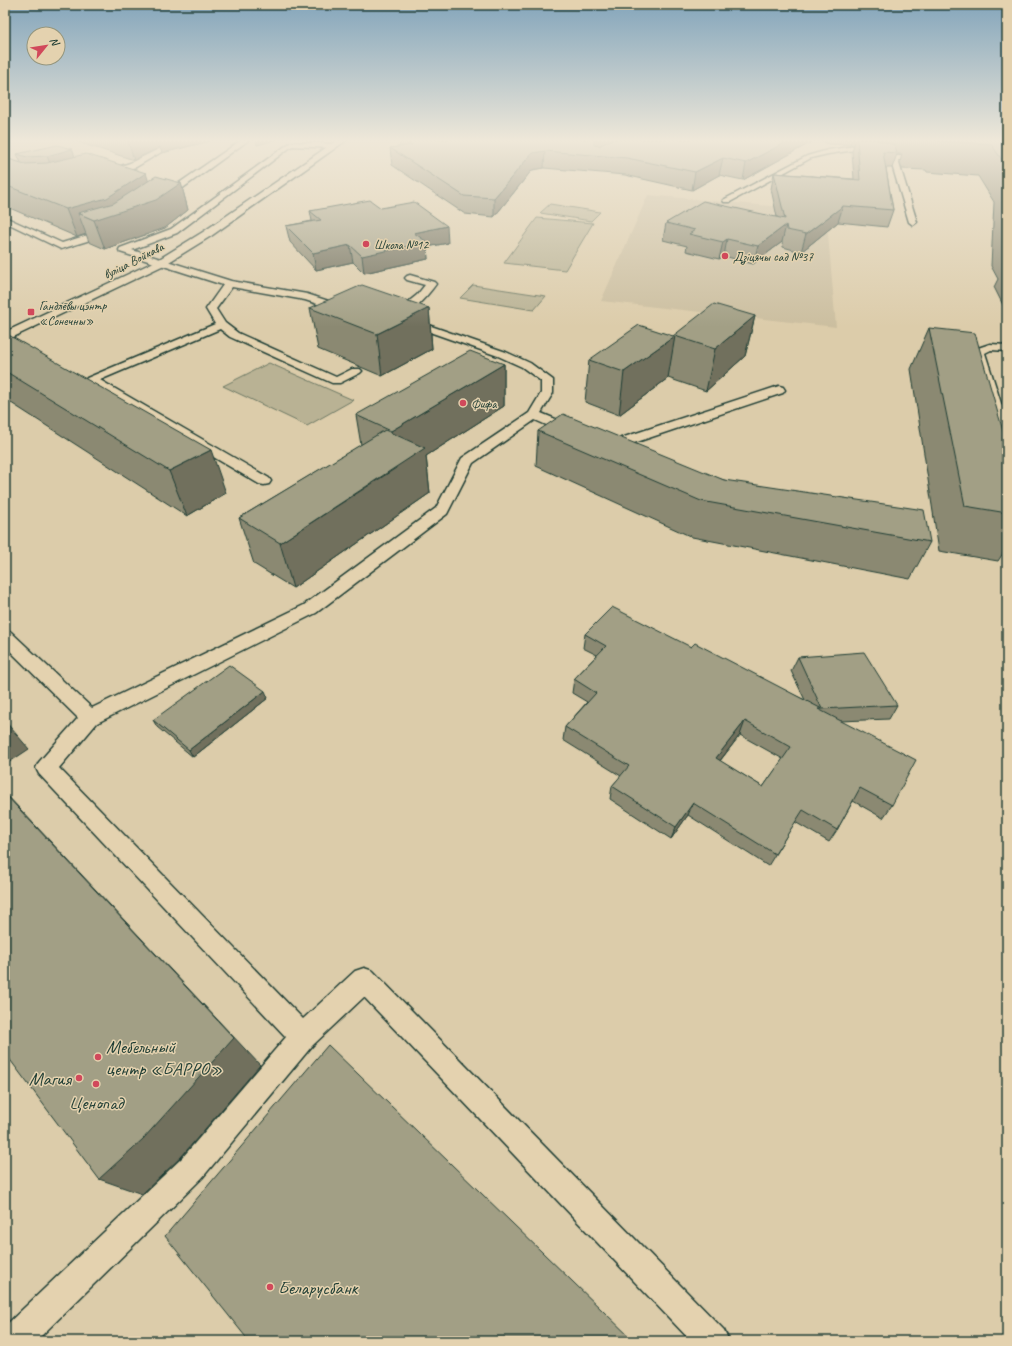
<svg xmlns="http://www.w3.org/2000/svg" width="1012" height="1346" font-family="Caveat,sans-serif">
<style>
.built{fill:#cbbe9f}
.green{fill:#b9b294;stroke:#6c7864}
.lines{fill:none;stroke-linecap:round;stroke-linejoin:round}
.service-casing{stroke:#1f3d34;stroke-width:3}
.secondary-casing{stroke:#1f3d34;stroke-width:3}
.service{fill:#e4d2af;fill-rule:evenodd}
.secondary{fill:#e4d2af;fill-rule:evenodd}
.wall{fill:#8b8972;stroke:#1f3d34;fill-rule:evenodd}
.shaded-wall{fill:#716f5d;stroke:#1f3d34}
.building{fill:#a29f85;stroke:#1f3d34;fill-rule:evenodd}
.poi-dot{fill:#d1495b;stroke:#e4d2af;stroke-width:1.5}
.labels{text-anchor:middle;stroke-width:3;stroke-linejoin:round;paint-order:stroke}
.far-poi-label{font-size:13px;fill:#1f3d34;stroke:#e4d2af;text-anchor:start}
.far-street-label{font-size:13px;fill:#1f3d34;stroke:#e4d2af}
.near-poi-label{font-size:19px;fill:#1f3d34;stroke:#e4d2af;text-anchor:start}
</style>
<rect width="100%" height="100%" fill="#dcccaa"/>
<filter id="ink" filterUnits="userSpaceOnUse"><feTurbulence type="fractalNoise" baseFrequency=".025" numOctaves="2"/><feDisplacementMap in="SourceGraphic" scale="8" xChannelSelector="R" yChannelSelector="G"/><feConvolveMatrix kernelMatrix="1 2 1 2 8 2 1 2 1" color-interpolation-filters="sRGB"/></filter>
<g filter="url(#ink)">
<!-- built -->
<g class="built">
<path d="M5,139H131L83,153L74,162L35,173L5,162Z"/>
<path d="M648,195L826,211L836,327L601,301Z"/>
</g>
<!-- green -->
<g class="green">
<path d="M550,204L600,212L591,221L540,213Z"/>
<path d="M537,218L593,223L565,270L504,263Z"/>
<path d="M473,285L546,296L534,310L460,298Z"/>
<path d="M269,363L353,400L307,426L223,386Z"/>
</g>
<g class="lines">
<defs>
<g id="service">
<path d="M197,139H206L163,151L136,167L104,175L100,173L130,163L159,149Z"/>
<path d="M243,139H250L165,201H159V197Z"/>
<path d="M291,142L334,144L337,146L334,148L292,146L177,233L132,250L231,281L307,294L350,308L351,310L350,312L346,313L305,300L232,287L216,309L225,323L238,333L336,377L352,369H360L362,371L360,373L340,383H332L230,337L220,329L100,380L269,478L271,481L269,484L264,485L259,484L87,382L85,380L87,378L215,324L206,309L223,285L120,252L119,250L120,248L171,229Z"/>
<path d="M863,145L879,153L876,155L862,149L828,154L811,158L730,202H724L723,200L807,156L828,150Z"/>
<path d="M924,156L926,157V159L898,160L917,222L913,225L909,222L890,158L894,156Z"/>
<path d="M5,217L62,243L110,228L114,231L113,233L61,249L5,222Z"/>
<path d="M410,275L434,282L436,284C429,294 405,322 392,319L391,317L392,315L417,295L425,285L407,280L405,278L407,276Z"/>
<path d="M408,318L506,352L530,363L553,380V393L541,413L577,428L578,431L577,434H567L535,420L473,463L447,514L316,613L97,723L59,768L303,1019L355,971L364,968L373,971L724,1330L729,1341H691L364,997L312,1046L202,1178L36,1341H5V1326L182,1158L286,1037L39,774L36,768L39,762L78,718L5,646V630L11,632L92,708L304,605L436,508L462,458L529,413L541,393V381L522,367L498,356L404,323L403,321Z"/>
<path d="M990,344L1007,345V351L991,350L985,353L1007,422V447L1002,446L1000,443L973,351L975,349Z"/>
<path d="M779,386L783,387L785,390L783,393L613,450H603L601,447L603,444Z"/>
</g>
<path id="secondary" d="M339,139H348L211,236L164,265L5,341V332L156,261L203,232Z"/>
</defs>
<!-- service casing -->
<use href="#service" class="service-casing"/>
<!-- secondary casing -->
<use href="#secondary" class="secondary-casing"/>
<!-- service -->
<use href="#service" class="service"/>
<!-- secondary -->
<use href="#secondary" class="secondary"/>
</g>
<!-- wall -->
<g class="wall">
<path d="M68,139H218L162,153L160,147L134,160Z"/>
<path d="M399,139H817L743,180L719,175L692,190L625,175L544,168L532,170L494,217L465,214L392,165L390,148L400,147Z"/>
<path d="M819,139H1001L1007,145V313L994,287L998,279L991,266L994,202L978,176L927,172L926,170L902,169L900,162L902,154H897L892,168H886L893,210L887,227L838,222L801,252L783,247L782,242L753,264L724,256L719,259L686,251L687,246L663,240L666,223L777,217L771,189L774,173L854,179L852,152L854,145H850L828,144Z"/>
<path d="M72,149L75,157L148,181L181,183L188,210L165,228L105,249L89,242L86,234L77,237L5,206V158L21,163L17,154Z"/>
<path d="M381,208L448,243L427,247L428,259L364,273L353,262L316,270L290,242L286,226L312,221L310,211Z"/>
<path d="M310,308H429L432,349L382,376L318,349Z"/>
<path d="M755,316L745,356L706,391L668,378L619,415L585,402L589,360L673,336Z"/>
<path d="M929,328L1007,445V547L998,561L939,551L911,369Z"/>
<path d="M5,333L226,493L187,516L5,399Z"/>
<path d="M504,364V406L426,456L430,493L293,588L254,564L239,518L361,445L356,415Z"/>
<path d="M538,431L724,480L930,542L910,579L692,537L536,466Z"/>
<path d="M585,634L691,647L805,700L791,671L798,657L897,705L889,719L841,721L892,805L883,818L853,801L837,830L829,842L795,822L768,866L688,815L671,839L610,799L612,786L621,776L563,740L565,727L587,702L572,693L574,679L597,655L583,648ZM740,735L783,759L763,787L720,761Z"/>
<path d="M268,698L193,757L157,727L153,720Z"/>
</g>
<!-- shaded-wall -->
<g class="shaded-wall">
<path d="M127,139H218L162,153L160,147L134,160Z"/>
<path d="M256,139H279L257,145Z"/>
<path d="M597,139H621L593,155L594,140Z"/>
<path d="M792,139H817L743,180L746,163Z"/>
<path d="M852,139H856L854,145H850Z"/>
<path d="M72,149L82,175L57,182L47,156Z"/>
<path d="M545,151L544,168L532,170L494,217V198L532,153Z"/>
<path d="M723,158L719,175L692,190L695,172Z"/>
<path d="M146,173L154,199L181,183L188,210L165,228L105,249L94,220L78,213L86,234L77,237L66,209Z"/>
<path d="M843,206L838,222L801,252L806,234Z"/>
<path d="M786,225L782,242L753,264L758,246Z"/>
<path d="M447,226L448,243L427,247L428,259L364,273L362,256L414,233Z"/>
<path d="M727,239L724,256L719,259L723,242Z"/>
<path d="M350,245L353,262L316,270L313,253Z"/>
<path d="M429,308L432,349L382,376L377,334Z"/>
<path d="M755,316L745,356L706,391L715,349Z"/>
<path d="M675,336L668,378L619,415L624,372Z"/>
<path d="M504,364V406L426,456L430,493L293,588L280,543L396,468L391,431Z"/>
<path d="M211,450L226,493L187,516L169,471Z"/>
<path d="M265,691L268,698L193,757L189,750Z"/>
<path d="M5,721L29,749L5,765Z"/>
<path d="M745,721L740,735L711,772L716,758Z"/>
<path d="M5,793L260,1065L181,1157L142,1194L99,1179Z"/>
<path d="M693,803L688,815L671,839L676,827Z"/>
</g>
<!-- building -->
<g class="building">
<path d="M401,139H597L594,140V145L599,146L613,139H792L746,163L723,158L695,172L627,158L545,151L532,153L494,198L464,196L390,148L412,145Z"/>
<path d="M857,139H874L895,145L897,153L883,152L893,210L843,206L806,234L787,230L786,225L758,246L727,239L723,242L689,234L695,230L666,223L703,201L785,219L774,173L860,180Z"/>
<path d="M926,139H1001L1007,145V167L991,144L939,141L938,139Z"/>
<path d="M57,145L72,149L47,156L27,157L17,154Z"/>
<path d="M86,154L146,173L107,198L66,209L5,185V158L25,164L47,163Z"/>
<path d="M156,176L181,183L156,200L94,220L78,213L114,203Z"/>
<path d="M370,200L381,208L414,202L447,226L414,233L427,242L362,256L350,245L313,253L286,226L321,220L310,211Z"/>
<path d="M362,285L429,308L377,334L310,308Z"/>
<path d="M714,304L755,316L715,349L675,336L624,372L589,360L639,325L673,336Z"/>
<path d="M929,328L975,333L1007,445V513L965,506Z"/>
<path d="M5,333L211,450L169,471L5,371Z"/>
<path d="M470,351L504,364L391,431L356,415Z"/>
<path d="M563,414L724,480L924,510L930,542L701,501L538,431Z"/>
<path d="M385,430L425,448L280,543L239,518Z"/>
<path d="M612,607L691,647L695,643L822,709H818L916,760L892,805L860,788L837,830L803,810L775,854L693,803L676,827L612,786L629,766L565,727L596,693L574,679L606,646L585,634ZM745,721L791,747L763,787L716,758Z"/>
<path d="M864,652L897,705L822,709L798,657Z"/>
<path d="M229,665L265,691L189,750L153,720Z"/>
<path d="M5,794L234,1038L143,1139L99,1179L5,1053Z"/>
<path d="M328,1045L634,1341H249L165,1236Z"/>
</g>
</g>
<!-- sky -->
<linearGradient id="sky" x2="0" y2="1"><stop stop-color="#83a5bb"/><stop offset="0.43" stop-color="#efe8d9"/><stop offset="1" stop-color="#efe8d9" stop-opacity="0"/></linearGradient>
<rect width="1012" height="327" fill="url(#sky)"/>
<!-- markers -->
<g class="poi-dot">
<circle cx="366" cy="244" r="4"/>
<circle cx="725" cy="256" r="4"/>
<rect x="27" y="308" width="8" height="8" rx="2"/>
<circle cx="463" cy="403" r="4"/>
<circle cx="98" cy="1057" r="4"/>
<circle cx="79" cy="1078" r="4"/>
<circle cx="96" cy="1084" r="4"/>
<circle cx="270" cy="1287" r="4"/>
</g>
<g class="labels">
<!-- far-poi labels -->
<g class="far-poi-label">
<text x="374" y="249">Школа №12</text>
<text x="733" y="261">Дзіцячы сад №37</text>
<text x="39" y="310">Гандлёвы цэнтр<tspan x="39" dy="15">«Сонечны»</tspan></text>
<text x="471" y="408">Фифа</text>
</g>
<!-- far-street labels -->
<g class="far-street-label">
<text transform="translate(133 260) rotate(-27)" y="5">вуліца Войкава</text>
</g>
<!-- near-poi labels -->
<g class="near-poi-label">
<text x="106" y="1053">Мебельный<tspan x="106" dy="22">центр «БАРРО»</tspan></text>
<text x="71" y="1085" text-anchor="end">Магия</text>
<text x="96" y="1109" text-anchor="middle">Ценопад</text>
<text x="278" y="1294">Беларусбанк</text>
</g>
</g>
<!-- margin -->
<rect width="1012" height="1346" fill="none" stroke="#e4d2af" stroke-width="20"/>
<rect x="10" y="10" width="992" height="1326" fill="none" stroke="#1f3d34" stroke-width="1.5" filter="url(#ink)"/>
<!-- north arrow -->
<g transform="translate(46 46) rotate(60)"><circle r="19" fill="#e4d2af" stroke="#95967e"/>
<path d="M0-3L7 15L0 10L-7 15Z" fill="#d1495b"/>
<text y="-6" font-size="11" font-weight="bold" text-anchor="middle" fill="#1f3d34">N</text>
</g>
</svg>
